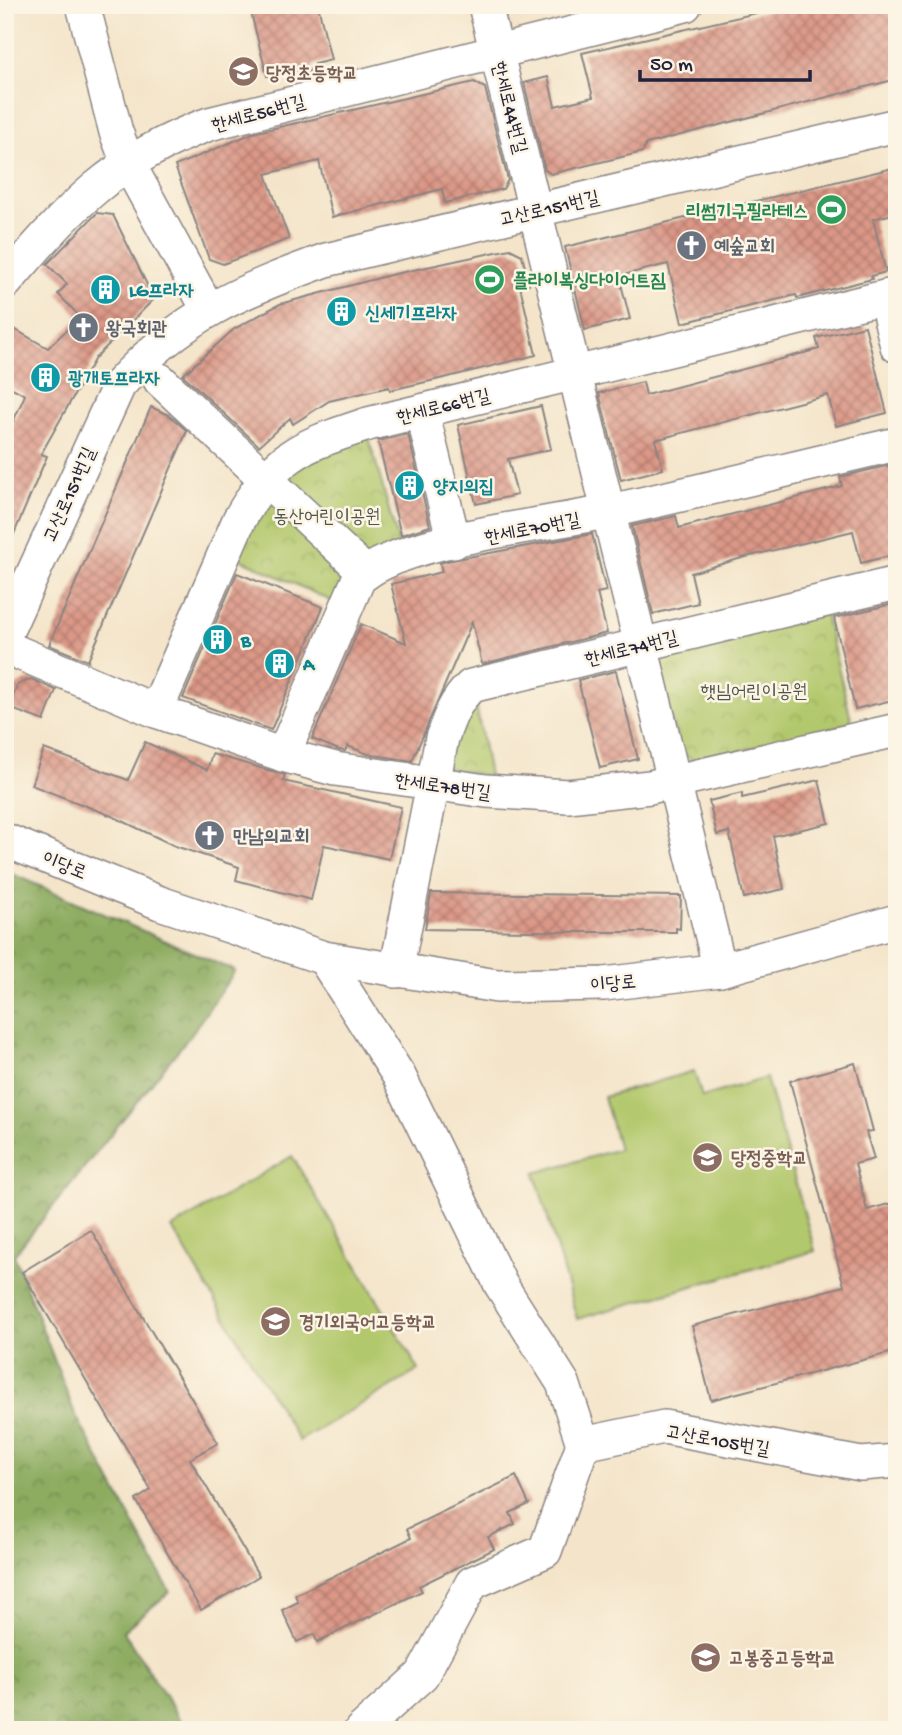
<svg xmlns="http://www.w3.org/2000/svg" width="902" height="1735" font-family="'Gochi Hand','Poor Story',sans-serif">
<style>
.grass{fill:#b2c86c;stroke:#6a7554;stroke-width:2}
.forest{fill:url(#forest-crowns);stroke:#58674e;stroke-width:2}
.park{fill:url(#park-crowns);stroke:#6a7554;stroke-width:2}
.building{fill:url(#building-cross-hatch)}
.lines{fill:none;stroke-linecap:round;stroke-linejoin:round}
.minor-casing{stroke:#8b8482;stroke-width:36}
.minor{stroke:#fff;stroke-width:33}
.labels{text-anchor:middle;stroke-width:5;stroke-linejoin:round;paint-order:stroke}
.education-label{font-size:19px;font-weight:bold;fill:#785e54;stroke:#fcf5e5;text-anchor:start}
.street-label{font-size:19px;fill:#22223b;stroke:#fcf5e5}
.leisure-label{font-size:19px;font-weight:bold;fill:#27864d;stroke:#fcf5e5;text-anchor:end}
.worship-label{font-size:19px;font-weight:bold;fill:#5b616d;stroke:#fcf5e5;text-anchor:start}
.culture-label{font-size:19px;font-weight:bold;fill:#0d838f;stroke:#fcf5e5;text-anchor:start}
.park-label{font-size:19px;fill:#4d544a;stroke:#fcf5e5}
</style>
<defs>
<pattern id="forest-crowns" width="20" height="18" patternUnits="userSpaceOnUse" patternTransform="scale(1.75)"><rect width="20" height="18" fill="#8dac60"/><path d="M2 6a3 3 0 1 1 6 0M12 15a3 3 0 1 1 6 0" fill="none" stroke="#738c50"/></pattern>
<pattern id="park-crowns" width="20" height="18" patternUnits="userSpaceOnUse" patternTransform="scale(1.75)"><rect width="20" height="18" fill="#b2c86c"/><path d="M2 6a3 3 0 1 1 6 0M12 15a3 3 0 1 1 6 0" fill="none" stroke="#99ac5e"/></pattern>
<pattern id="building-cross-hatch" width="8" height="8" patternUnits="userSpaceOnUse" patternTransform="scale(1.75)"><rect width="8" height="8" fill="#dc9887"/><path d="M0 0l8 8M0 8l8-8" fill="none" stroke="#b27c70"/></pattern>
</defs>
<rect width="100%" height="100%" fill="#fcf5e5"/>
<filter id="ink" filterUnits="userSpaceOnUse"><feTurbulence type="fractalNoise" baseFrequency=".0143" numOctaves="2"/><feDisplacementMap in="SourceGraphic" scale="14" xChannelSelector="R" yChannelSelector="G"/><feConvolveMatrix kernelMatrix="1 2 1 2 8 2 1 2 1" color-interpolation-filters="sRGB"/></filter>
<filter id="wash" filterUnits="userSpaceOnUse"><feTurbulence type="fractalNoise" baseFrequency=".00686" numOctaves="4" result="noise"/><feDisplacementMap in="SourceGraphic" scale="28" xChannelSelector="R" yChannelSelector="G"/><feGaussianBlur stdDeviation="1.57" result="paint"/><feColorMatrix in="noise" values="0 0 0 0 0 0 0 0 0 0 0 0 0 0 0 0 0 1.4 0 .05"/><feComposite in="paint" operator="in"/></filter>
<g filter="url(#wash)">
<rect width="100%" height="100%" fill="#f4e5ca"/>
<!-- grass -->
<g class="grass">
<path d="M694,1071L702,1097L766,1078L815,1251L577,1319L535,1173L619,1149L604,1097Z"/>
<path d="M292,1156L419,1370L299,1441L172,1228Z"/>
</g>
<!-- forest -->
<path class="forest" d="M5,871L235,971L192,1033L14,1255L75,1414L170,1592L123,1631L187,1730H5Z"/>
<!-- park -->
<g class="park">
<path d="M368,434L399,546L340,605L232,555L280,474Z"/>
<path d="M825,614L852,723L696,762L679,751L659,670L667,654Z"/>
<path d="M475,699L489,776L440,767Z"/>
</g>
<g id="blocks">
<!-- building -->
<g class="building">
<path d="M249,5H318L331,60L315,64L302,80L283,72L267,76Z"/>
<path d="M792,5H897V79L646,144L643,152L551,174L545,170L524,83L548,77L555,106L593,97L582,53Z"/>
<path d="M474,82L485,88L508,180L503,189L445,203L442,189L332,217L319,161L266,174L289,239L223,264L209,259L175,166L253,133Z"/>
<path d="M897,167V213L873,219L886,272L871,276L872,279L797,298L796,295L682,323L668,264L619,276L630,319L585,330L565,247Z"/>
<path d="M97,213L113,215L154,299L95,358L41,454L47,456L5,555V440L25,395L5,384V324L48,348L80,317L58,294L67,284L47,264Z"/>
<path d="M510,249L522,255L529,284L520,286L536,355L444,378L390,390L389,387L329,401L293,424L290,418L259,446L183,375L234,329L280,304L390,275Z"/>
<path d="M865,326L887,413L836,426L828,395L655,440L663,469L621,480L599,393L643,382L646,395L819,349L816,338Z"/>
<path d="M541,406L551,449L508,459L517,495L476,504L458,425Z"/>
<path d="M151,407L169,415L187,431L88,661L49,645Z"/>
<path d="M408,434L430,526L401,535L378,441Z"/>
<path d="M890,465L897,494V554L861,563L853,531L742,558L691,573L698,603L653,614L632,526L676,516L679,528L842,486L840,477Z"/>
<path d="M592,534L606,591L597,593L607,633L482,664L472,622L412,761L368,754L348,746L345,751L339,750L312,739L361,624L406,643L391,584L442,572L440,563L447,561Z"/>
<path d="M237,573L323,607L271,730L183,698Z"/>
<path d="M897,603V699L855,709L834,618Z"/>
<path d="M616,671L638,759L600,768L578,680Z"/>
<path d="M31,679L56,690L44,721L9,708L17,685Z"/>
<path d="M145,742L207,770L212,754L285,775L283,781L401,807L389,859L324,845L311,900L236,880L239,867L175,846L112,816L31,785L44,749L128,780Z"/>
<path d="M819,780L829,823L773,836L784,889L744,898L729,832L717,835L709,801L742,793V798Z"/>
<path d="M431,893L681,896L680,929L676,928V932H582L425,929Z"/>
<path d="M855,1063L873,1131L866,1132L874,1159L855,1164L867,1210L892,1203L897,1223V1351L711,1400L692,1326L844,1286L790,1081Z"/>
<path d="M91,1230L218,1443L190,1459L259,1576L201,1610L136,1500L151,1490L22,1272Z"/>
<path d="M516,1476L529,1504L510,1513L515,1524L488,1537L494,1549L419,1586L422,1591L317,1642L314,1634L297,1642L282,1610L298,1602L295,1595L411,1538L407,1529Z"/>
</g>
</g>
</g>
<g filter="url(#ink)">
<use href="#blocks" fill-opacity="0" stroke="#8b8482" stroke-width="2"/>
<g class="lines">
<defs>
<g id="minor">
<path d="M83,5L116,132L128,163L208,309"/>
<path d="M485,5L720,970"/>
<path d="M5,283C69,208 113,159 209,124L685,5"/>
<path d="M885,297L897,346"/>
<path d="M160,380L366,573"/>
<path d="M422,411L454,542"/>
<path d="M5,635L119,385C182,315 241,291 326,260L897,125"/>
<path d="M5,647L156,711L283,755L335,769L486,791L568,796L650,787L897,730"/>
<path d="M156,711L239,520C277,453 299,447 368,424L897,294"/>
<path d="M283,755L359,578C407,537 545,526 610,511C706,490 801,466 897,444"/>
<path d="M5,840L160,903L324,958L497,986L604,984L720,970L897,921"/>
<path d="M324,958L399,1076L501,1285L563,1383L583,1444"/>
<path d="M396,971L442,738C449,718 455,701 471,686L897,583"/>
<path d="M361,1730L422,1675L472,1583L545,1551L583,1444L664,1427L861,1464L897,1461"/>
</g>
</defs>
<!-- minor casing -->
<use href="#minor" class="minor-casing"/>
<!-- minor -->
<use href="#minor" class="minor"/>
</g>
</g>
<!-- icons -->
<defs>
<symbol id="school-disc" viewBox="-11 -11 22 22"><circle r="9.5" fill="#8d6e63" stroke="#fcf5e5"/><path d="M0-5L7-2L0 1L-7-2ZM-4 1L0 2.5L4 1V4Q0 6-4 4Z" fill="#fff"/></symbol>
<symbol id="stadium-disc" viewBox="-11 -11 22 22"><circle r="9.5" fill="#2e9e5b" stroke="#fcf5e5"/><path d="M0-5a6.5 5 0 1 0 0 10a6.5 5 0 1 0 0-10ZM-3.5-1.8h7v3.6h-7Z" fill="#fff"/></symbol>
<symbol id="church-disc" viewBox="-11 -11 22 22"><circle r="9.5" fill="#6b7280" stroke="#fcf5e5"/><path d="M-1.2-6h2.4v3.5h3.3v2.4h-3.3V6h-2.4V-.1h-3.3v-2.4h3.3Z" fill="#fff"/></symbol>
<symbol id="building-disc" viewBox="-11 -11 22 22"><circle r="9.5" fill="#0f9aa8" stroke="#fcf5e5"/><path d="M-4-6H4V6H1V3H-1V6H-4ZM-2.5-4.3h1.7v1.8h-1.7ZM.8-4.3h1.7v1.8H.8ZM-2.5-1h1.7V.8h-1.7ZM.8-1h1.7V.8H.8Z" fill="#fff"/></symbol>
</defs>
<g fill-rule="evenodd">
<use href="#school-disc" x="226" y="54" width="35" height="35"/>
<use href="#stadium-disc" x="814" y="192" width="35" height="35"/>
<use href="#church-disc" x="674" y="228" width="35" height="35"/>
<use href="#stadium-disc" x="472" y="262" width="35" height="35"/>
<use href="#building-disc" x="88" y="272" width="35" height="35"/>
<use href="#building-disc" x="324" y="294" width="35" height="35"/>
<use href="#church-disc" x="66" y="310" width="35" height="35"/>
<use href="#building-disc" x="28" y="360" width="35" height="35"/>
<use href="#building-disc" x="392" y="468" width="35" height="35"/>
<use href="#building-disc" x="200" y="622" width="35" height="35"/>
<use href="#building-disc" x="262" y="646" width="35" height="35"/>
<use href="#church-disc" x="192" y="818" width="35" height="35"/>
<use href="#school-disc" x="690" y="1140" width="35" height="35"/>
<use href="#school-disc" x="258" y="1304" width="35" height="35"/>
<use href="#school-disc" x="688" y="1640" width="35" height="35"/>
</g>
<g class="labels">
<!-- education labels -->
<g class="education-label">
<text x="266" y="79">당정초등학교</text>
<text x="731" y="1164">당정중학교</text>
<text x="299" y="1328">경기외국어고등학교</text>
<text x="729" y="1664">고봉중고등학교</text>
</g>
<!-- street labels -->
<g class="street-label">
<text transform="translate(511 107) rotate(76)" y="7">한세로44번길</text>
<text transform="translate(258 112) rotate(-15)" y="7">한세로56번길</text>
<text transform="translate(549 207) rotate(-13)" y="7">고산로151번길</text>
<text transform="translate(443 405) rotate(-14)" y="7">한세로66번길</text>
<text transform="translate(68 494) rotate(-66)" y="7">고산로151번길</text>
<text transform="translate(532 527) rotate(-11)" y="7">한세로70번길</text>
<text transform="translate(631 647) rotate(-14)" y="7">한세로74번길</text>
<text transform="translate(443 785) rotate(8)" y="7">한세로78번길</text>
<text transform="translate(65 864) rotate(22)" y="7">이당로</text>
<text transform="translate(613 982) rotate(-5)" y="7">이당로</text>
<text transform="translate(718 1439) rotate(10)" y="7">고산로105번길</text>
</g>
<!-- leisure labels -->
<g class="leisure-label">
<text x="808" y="217">리썸기구필라테스</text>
<text x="513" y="286" text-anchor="start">플라이복싱다이어트짐</text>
</g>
<!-- worship labels -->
<g class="worship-label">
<text x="714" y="252">예숲교회</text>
<text x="106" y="334">왕국회관</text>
<text x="233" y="842">만남의교회</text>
</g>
<!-- culture labels -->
<g class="culture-label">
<text x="129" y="296">LG프라자</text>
<text x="365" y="319">신세기프라자</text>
<text x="68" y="384">광개토프라자</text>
<text x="433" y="492">양지의집</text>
<text x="241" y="646">B</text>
<text x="303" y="670">A</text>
</g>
<!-- park labels -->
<g class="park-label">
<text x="327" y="522">동산어린이공원</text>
<text x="754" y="697">햇님어린이공원</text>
</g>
</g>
<!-- margin -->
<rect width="902" height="1735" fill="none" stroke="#fcf5e5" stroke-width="28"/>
<!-- scale -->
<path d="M640 70v10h170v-10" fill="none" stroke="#22223b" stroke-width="3.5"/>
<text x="650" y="70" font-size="21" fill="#22223b" stroke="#fcf5e5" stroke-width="5" paint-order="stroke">50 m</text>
</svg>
